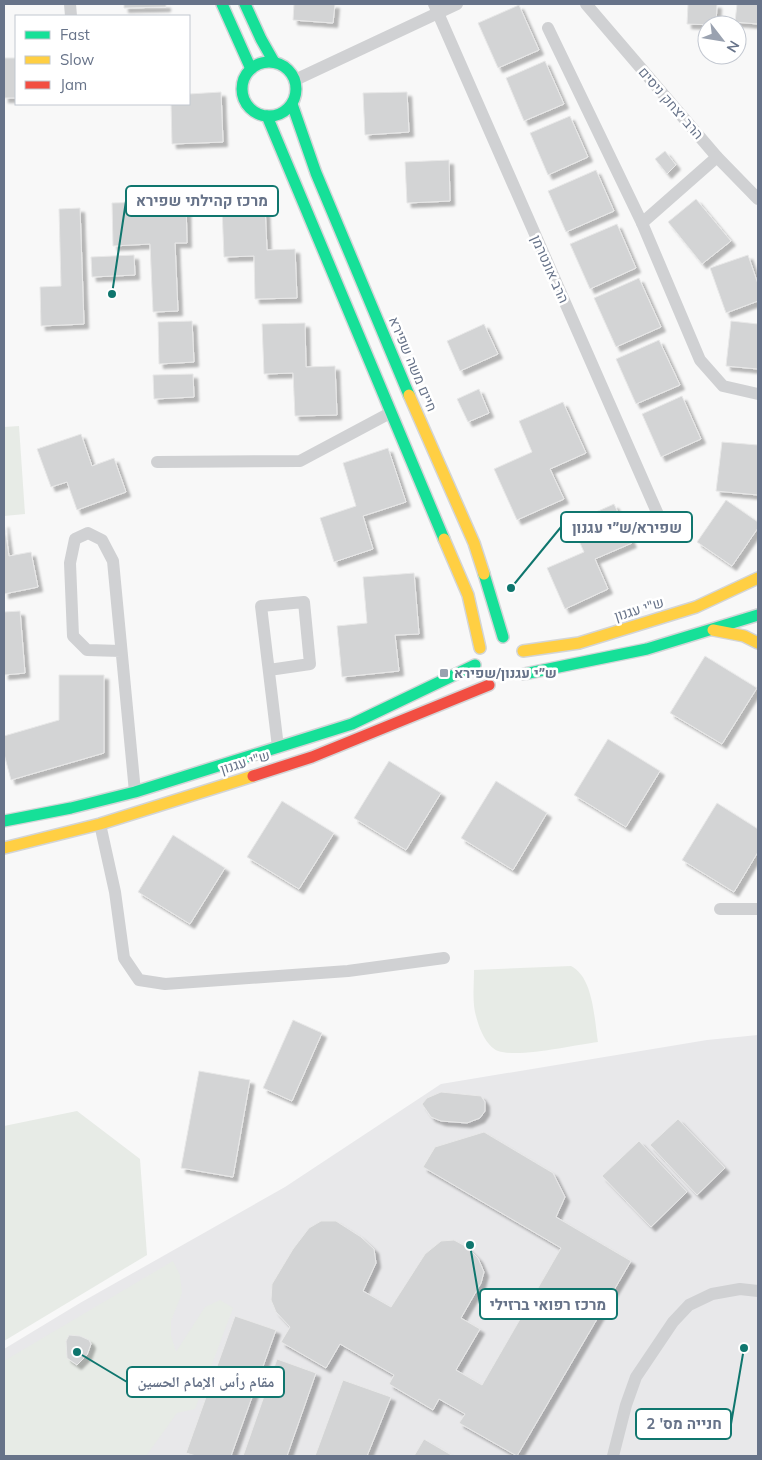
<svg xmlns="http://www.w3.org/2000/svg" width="762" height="1460" font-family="Mulish,'Noto Naskh Arabic',Heebo,sans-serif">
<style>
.built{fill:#e8e8ea}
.green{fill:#e7ebe6}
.building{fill:#d3d4d5;stroke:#e8e8e8;filter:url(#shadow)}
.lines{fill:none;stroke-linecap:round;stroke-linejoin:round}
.fast-casing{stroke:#d3d5d7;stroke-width:14}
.slow-casing{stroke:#d3d5d7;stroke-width:14}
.jam-casing{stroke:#d3d5d7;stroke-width:14}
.street{stroke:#d0d1d3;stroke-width:12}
.fast{stroke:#16e098;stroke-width:11}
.slow{stroke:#ffcf43;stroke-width:11}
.jam{stroke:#f24e42;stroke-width:11}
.poi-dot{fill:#9aa2b0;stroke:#fff;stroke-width:2}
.labels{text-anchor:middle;stroke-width:5;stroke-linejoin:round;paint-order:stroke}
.street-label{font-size:14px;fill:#677389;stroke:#fff}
.poi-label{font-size:14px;font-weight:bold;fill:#677389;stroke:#fff;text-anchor:start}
.leader{fill:none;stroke:#0f766e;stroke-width:2}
.callout-dot{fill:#0f766e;stroke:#fff;stroke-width:2}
.callout{fill:#fff;stroke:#0f766e;stroke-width:2}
.callout-label{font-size:15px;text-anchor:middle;font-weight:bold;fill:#677389}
</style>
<defs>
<filter id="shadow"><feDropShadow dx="4.5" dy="4.5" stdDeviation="1" flood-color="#0004"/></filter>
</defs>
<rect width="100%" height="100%" fill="#f8f8f8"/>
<!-- built -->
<path class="built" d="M758,1035V1456H4V1349L80,1303L285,1187L441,1084L707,1040Z"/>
<!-- green -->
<g class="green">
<path d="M19,426L25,514L4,516V427Z"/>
<path d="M571,966C594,978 594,1019 598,1042C574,1045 519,1058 498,1051C486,1046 479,1028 476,1016C472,1003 474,985 474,970Z"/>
<path d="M77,1111L140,1159L147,1255L4,1341V1126Z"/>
<path d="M173,1261L180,1275L182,1293L171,1321V1335L176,1352L205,1307L220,1300L233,1308L195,1409L177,1413L146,1456H4V1361Z"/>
</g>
<!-- building -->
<g class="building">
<path d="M124,4H166V7L124,8Z"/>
<path d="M294,4H335L333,23L293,20Z"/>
<path d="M688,4H717L716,25L687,24Z"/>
<path d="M737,4H758V24L735,22Z"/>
<path d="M519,5L539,50L498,68L478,23Z"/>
<rect x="4" y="58" width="12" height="40"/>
<path d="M545,61L564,104L524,121L506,78Z"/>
<path d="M221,92L223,142L172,144L171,104H189V94Z"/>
<path d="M407,92L409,132L365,135L363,93Z"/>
<path d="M570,116L588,157L548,175L530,133Z"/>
<path d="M665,151L676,165L667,174L655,159Z"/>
<path d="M449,160L450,201L407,203L405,162Z"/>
<path d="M596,170L614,211L566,232L548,191Z"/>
<path d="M696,199L731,241L702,264L668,222Z"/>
<path d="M186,201L187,243H175L178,311L153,312L150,244L113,246L112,203Z"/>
<path d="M265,206L267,250L295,249L297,298L255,299L254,256L224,257L222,208Z"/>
<path d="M80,208L84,324L41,326L40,287L61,286L59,209Z"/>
<path d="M617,224L636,268L590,289L570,244Z"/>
<path d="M134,255L135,275L92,277L91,257Z"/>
<path d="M748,255L758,284V301L726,313L710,268Z"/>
<path d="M639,278L661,327L616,347L594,298Z"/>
<path d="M192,321L194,362L159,364L158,322Z"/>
<path d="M731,321L758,324V369L726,366Z"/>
<path d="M305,323L306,367L335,366L337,415L295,416L293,373L264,374L262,324Z"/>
<path d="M484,324L498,354L460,371L447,341Z"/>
<path d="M659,340L680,385L636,404L616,359Z"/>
<path d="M193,374L194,397L154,399L153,375Z"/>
<path d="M479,389L489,413L468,422L457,399Z"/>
<path d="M682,396L701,439L661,457L642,414Z"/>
<path d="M563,402L586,453L550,469L564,499L517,520L494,469L532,452L519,421Z"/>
<path d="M81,434L92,466L114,458L126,492L77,510L67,482L51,487L37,449Z"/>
<path d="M722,442L758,445V495L716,491Z"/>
<path d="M388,448L406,502L363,516L373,549L334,562L320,518L356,506L343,463Z"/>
<path d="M726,500L758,522V528L732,566L697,542Z"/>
<path d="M614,504L632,543L595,559L608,589L565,609L547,568L584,552L571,523Z"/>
<path d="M4,523L9,556L31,552L38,587L4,594Z"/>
<path d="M414,573L419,634L395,635L399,671L342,677L337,626L367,623L363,577Z"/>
<path d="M20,611L25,673L4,675V612Z"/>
<path d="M705,656L757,688L722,744L670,713Z"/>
<path d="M59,675H104V753L11,780L4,754V736L59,720Z"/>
<path d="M608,739L660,771L626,827L574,795Z"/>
<path d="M389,761L441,793L406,850L354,818Z"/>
<path d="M496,781L547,813L513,870L461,838Z"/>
<path d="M282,801L334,833L299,889L247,857Z"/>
<path d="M717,803L758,829V852L734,892L682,860Z"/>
<path d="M173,835L225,868L190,924L138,892Z"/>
<path d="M293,1020L322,1033L292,1101L263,1088Z"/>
<path d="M199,1071L250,1080L233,1177L181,1168Z"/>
<path d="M441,1092L481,1096L485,1102V1111L480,1118L467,1123L441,1121L431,1117L422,1104L427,1098Z"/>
<path d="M678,1119L725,1168L697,1195L650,1145Z"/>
<path d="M484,1132L553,1173L565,1197L556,1217L631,1261L517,1456L459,1423L465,1414L439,1399L433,1410L389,1384L394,1375L340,1344L326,1368L281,1342L290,1327L276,1312L271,1300L272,1284L293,1249L309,1228L321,1221H336L361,1237L374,1249L376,1263L363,1291L391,1307L425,1254L441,1241L454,1240L467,1247L478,1258L484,1272L481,1283L461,1318L480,1329L456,1370L482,1385L561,1248L423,1167L435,1147Z"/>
<path d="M639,1141L687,1192L651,1227L602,1176Z"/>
<path d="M235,1316L276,1330L231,1456H196L186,1453Z"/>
<path d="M69,1335L80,1336L89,1340L91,1344L87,1355L77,1365L67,1358L66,1341Z"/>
<path d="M277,1359L316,1373L287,1456H243Z"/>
<path d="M343,1380L391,1397L367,1456H315Z"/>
<path d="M424,1439L453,1456H414Z"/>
</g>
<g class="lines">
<defs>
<g id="fast">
<path d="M222,4L251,69"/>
<path d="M245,4L261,39L274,62"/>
<circle cx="269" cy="89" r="27"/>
<path d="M292,104L316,173L409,395"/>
<path d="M267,116L444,539"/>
<path d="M484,574L503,637"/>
<path d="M524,674L647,649L758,615"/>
<path d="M4,821L71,808L135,792L352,724L475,665"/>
</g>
<g id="slow">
<path d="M409,395L474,543L484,574"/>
<path d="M444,539L468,595L480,648"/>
<path d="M713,630L744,636L758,643"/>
<path d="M523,651L579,643L696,607L758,578"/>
<path d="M4,848L100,824L253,776"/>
</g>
<path id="jam" d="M253,776L312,757L489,685"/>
</defs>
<!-- fast casing -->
<use href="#fast" class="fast-casing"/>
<!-- slow casing -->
<use href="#slow" class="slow-casing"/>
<!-- jam casing -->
<use href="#jam" class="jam-casing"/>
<!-- street -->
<g class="street">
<path d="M70,4L71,16"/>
<path d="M434,4L667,535"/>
<path d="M586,4L717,157L758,199"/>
<path d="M548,28L642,223L700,360L723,386L758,394"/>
<path d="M295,80L457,4"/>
<path d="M642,223L717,157"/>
<path d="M157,462L300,461L390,413"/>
<path d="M121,651L87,650L73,636L70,563L75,539L88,533L102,540L113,561L135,792"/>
<path d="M269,670L310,664L304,602L261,606L278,747"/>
<path d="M100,824L115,892L124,958L139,980L165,984L348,971L444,958"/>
<path d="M720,909H758"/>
<path d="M613,1456L626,1405L636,1377L673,1322L689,1305L712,1294L740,1289L758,1291"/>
</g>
<!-- fast -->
<use href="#fast" class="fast"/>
<!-- slow -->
<use href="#slow" class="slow"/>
<!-- jam -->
<use href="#jam" class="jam"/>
</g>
<!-- markers -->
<rect class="poi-dot" x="439" y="668" width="10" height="10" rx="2.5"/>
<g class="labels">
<!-- street labels -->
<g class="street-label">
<text transform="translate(671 103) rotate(49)" y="5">הרב יצחק ניסים</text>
<text transform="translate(550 269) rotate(66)" y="5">הרב אונטרמן</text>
<text transform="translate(413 364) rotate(67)" y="5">חיים משה שפירא</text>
<text transform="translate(639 609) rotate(-17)" y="5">ש"י עגנון</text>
<text transform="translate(245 762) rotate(-17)" y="5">ש"י עגנון</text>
</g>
<!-- poi labels -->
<g class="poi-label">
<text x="454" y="678">ש״י עגנון/שפירא</text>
</g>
</g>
<!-- callouts -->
<path class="leader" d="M112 294L126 201M511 588L561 527M470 1245L480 1304M77 1352L127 1382M744 1348L731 1424"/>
<g class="callout-dot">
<circle cx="112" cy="294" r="5"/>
<circle cx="511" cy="588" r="5"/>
<circle cx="470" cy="1245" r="5"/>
<circle cx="77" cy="1352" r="5"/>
<circle cx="744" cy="1348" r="5"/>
</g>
<g class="callout">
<rect x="126" y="186" width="152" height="30" rx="5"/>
<rect x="561" y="512" width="131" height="30" rx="5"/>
<rect x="480" y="1289" width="137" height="30" rx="5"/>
<rect x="127" y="1367" width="157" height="30" rx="5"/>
<rect x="636" y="1409" width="95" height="30" rx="5"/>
</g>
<g class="callout-label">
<text x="202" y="206">מרכז קהילתי שפירא</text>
<text x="627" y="533">שפירא/ש״י עגנון</text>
<text x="548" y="1310">מרכז רפואי ברזילי</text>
<text x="206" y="1387">مقام رأس الإمام الحسين</text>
<text x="684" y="1429">חנייה מס' 2</text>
</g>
<!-- border -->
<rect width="762" height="1460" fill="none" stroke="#677389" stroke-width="10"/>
<!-- legend -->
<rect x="15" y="15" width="175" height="90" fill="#ffffff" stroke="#c2c7d0"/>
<rect x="25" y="31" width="25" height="8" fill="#16e098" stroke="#c2c7d0"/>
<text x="60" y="40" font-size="15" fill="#677389">Fast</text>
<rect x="25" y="56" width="25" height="8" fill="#ffcf43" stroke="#c2c7d0"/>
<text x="60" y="65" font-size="15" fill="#677389">Slow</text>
<rect x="25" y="81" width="25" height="8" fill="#f24e42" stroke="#c2c7d0"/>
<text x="60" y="90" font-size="15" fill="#677389">Jam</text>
<!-- north arrow -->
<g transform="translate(722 40) rotate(121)"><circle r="24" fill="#ffffff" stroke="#c2c7d0"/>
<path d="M0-4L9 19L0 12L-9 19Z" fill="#9aa2b0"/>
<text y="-8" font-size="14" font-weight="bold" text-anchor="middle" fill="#677389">N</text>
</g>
</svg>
